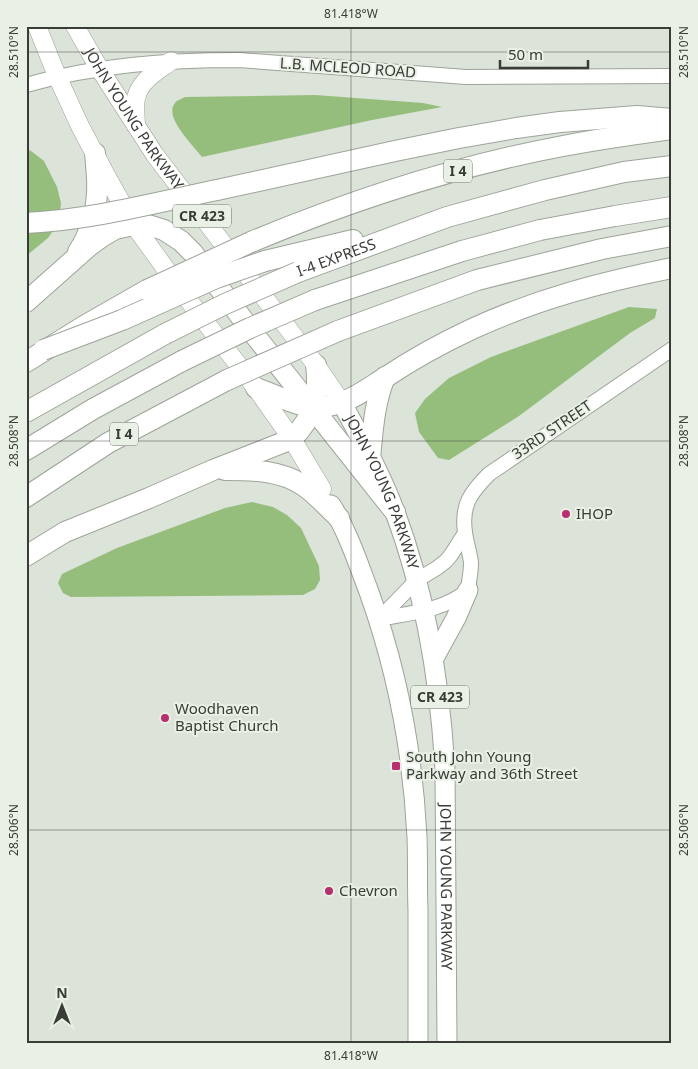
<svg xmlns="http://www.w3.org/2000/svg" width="698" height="1069" font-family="'Noto Sans',sans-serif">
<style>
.water{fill:#95be7d}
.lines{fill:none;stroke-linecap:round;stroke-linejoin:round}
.tertiary-casing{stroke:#9da49a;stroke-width:16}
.primary-casing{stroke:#9da49a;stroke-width:19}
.trunk-casing{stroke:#9da49a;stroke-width:21}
.motorway-casing{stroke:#9da49a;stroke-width:22}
.tertiary{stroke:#fff;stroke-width:14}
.primary{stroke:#fff;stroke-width:18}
.trunk{stroke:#fff;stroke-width:19}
.motorway{stroke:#fff;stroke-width:20}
.motorway-bridge-casing{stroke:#9da49a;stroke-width:22;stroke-linecap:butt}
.motorway-bridge{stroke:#fff;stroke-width:20}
.ticks{fill:none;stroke:#393c37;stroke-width:1;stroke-opacity:0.45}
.poi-dot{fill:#b72f6f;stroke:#e9f0e5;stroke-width:2}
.labels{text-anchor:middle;stroke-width:4;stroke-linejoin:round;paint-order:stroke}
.shield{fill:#e9f0e5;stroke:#6e726b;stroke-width:1}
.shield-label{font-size:14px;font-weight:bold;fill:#393c37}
.street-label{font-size:15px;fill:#393c37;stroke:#e9f0e5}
.poi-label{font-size:15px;fill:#393c37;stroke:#e9f0e5;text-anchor:start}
.neatline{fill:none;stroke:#393c37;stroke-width:2}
.ticks-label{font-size:12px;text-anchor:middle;fill:#393c37}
</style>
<rect width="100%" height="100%" fill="#dce3d8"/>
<!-- water -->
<g class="water">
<path d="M315,95L423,103L442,107L372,120L202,157C194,146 163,117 175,103C177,100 182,99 185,97Z"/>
<path d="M26,149L31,151L44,161L57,187L61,203L59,222L48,238L26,256Z"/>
<path d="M629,307L657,309L655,318L630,333L519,416L449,460L438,458L419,432L415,413L425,399L449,378L491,357Z"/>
<path d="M252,502L273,507L287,515L301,528L319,566L320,580L315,589L303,595L71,597L63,593L58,583L62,574L117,548L225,508Z"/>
</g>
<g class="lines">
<defs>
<g id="tertiary">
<path d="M26,85C96,65 167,60 239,60L466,77L672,76"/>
<path d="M379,619C409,613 444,611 468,590C469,581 471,572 471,563C470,552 466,543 465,532C461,505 471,492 489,474L672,349"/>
<path d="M379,619L417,580L437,568L446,561L451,555L465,533"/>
</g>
<g id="primary">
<path d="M37,26L57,76L80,126L108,179L134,225L183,293L256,388L292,439L322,489"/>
<path id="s1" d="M75,26L99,68L155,155L316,365L342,403"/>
<path d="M136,126C136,117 134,107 136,98C140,80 158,71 171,61"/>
</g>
<g id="trunk">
<path id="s2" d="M342,403C361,439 381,474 395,512C426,595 440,682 445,770L447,1043"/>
<path d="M331,505C348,532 358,563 369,592C397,670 413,755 417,837C418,861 417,886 418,910C418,954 418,998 418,1043"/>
<path d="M434,658L456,618L468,590"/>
</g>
<g id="motorway">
<path d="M217,190L395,151L459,138L516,128L560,122L637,116L672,119"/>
<path d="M251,242C352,200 456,166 563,146C599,139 635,134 672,129"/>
<path d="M78,252C89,235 96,214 97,193C98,180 96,166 95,153"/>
<path d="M265,261L353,240"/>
<path id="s3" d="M298,272L447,217L545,190L624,172L672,166"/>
<path d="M315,300L462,251L540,230L615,216L672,207"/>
<path d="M26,302L88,247L103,236L115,229L134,225H148L164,230L181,241L193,253L253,333L395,512"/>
<path d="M338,331L477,280L602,249L672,236"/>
<path d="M26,362L84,326L147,290"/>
<path d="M256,388C279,396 304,411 329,406C350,402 368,388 386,377C413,359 442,343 472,329C537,299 602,282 672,268"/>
<path d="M26,412L165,334"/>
<path d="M26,450L93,409L182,361"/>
<path d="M370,458C373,429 374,404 385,377"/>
<path d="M225,470C253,470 281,470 304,486C317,495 328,508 339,518"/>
<path d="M26,497L108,443L227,380"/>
<path d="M26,556L65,532L149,498L213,470L292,439C313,418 320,395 316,365"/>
</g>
</defs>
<!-- tertiary casing -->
<use href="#tertiary" class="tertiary-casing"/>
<!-- primary casing -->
<use href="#primary" class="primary-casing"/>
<!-- trunk casing -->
<use href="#trunk" class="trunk-casing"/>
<!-- motorway casing -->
<use href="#motorway" class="motorway-casing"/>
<!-- tertiary -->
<use href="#tertiary" class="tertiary"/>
<!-- primary -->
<use href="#primary" class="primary"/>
<!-- trunk -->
<use href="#trunk" class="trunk"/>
<!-- motorway -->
<use href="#motorway" class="motorway"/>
<defs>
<g id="motorway-bridge">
<path d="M26,223C91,220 154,203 217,190"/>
<path d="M147,290L251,242"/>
<path d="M165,334L225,304L298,272"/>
<path d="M43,350L122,320L216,278L265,261"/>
<path d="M182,361L250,328L315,300"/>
<path d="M227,380L338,331"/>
</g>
</defs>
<!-- motorway-bridge casing -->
<use href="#motorway-bridge" class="motorway-bridge-casing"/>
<!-- motorway-bridge -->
<use href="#motorway-bridge" class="motorway-bridge"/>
</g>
<!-- ticks -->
<path class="ticks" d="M351,26V1043M26,52H672M26,441H672M26,830H672"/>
<!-- markers -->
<g class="poi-dot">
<circle cx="566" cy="514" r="5"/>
<circle cx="165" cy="718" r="5"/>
<rect x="391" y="761" width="10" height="10" rx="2.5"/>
<circle cx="329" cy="891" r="5"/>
</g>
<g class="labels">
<!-- shield labels -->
<g class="shield">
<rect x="444" y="159.5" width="28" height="23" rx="4"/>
<rect x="173" y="204.5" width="58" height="23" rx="4"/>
<rect x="110" y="422.5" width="28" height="23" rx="4"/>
<rect x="411" y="685.5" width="58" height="23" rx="4"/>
</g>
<g class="shield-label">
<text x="458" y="176">I 4</text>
<text x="202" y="221">CR 423</text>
<text x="124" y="439">I 4</text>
<text x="440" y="702">CR 423</text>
</g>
<!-- street labels -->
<g class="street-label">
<text transform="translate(348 68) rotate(4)" y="5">L.B. MCLEOD ROAD</text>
<text dy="5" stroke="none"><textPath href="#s1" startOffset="110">JOHN YOUNG PARKWAY</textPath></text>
<text dy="5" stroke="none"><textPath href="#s3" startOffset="41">I-4 EXPRESS</textPath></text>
<text transform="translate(552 430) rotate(-34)" y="5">33RD STREET</text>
<text dy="5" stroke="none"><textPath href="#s2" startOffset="98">JOHN YOUNG PARKWAY</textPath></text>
<text dy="5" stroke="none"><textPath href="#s2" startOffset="502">JOHN YOUNG PARKWAY</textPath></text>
</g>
<!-- poi labels -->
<g class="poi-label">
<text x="576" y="519">IHOP</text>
<text x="175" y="714">Woodhaven<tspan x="175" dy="17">Baptist Church</tspan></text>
<text x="406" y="762">South John Young<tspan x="406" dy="17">Parkway and 36th Street</tspan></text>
<text x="339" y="896">Chevron</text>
</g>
</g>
<!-- border -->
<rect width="698" height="1069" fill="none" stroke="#e9f0e5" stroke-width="55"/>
<!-- north arrow -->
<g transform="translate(62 1006)" stroke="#e9f0e5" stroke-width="4" paint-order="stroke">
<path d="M0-4L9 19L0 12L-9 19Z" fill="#393c37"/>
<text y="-8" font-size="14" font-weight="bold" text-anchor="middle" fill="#393c37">N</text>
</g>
<!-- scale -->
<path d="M500 60v8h88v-8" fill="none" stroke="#393c37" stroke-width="2.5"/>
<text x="508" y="60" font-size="15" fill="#393c37" stroke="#e9f0e5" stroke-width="4" paint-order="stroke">50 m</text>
<rect x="28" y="28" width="642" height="1014" class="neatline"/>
<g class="ticks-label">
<text x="351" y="18">81.418°W</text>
<text transform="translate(14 52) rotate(-90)" y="4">28.510°N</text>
<text transform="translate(684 52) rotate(-90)" y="4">28.510°N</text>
<text transform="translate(14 441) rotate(-90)" y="4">28.508°N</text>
<text transform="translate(684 441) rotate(-90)" y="4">28.508°N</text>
<text transform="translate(14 830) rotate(-90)" y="4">28.506°N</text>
<text transform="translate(684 830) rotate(-90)" y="4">28.506°N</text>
<text x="351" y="1060">81.418°W</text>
</g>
</svg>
